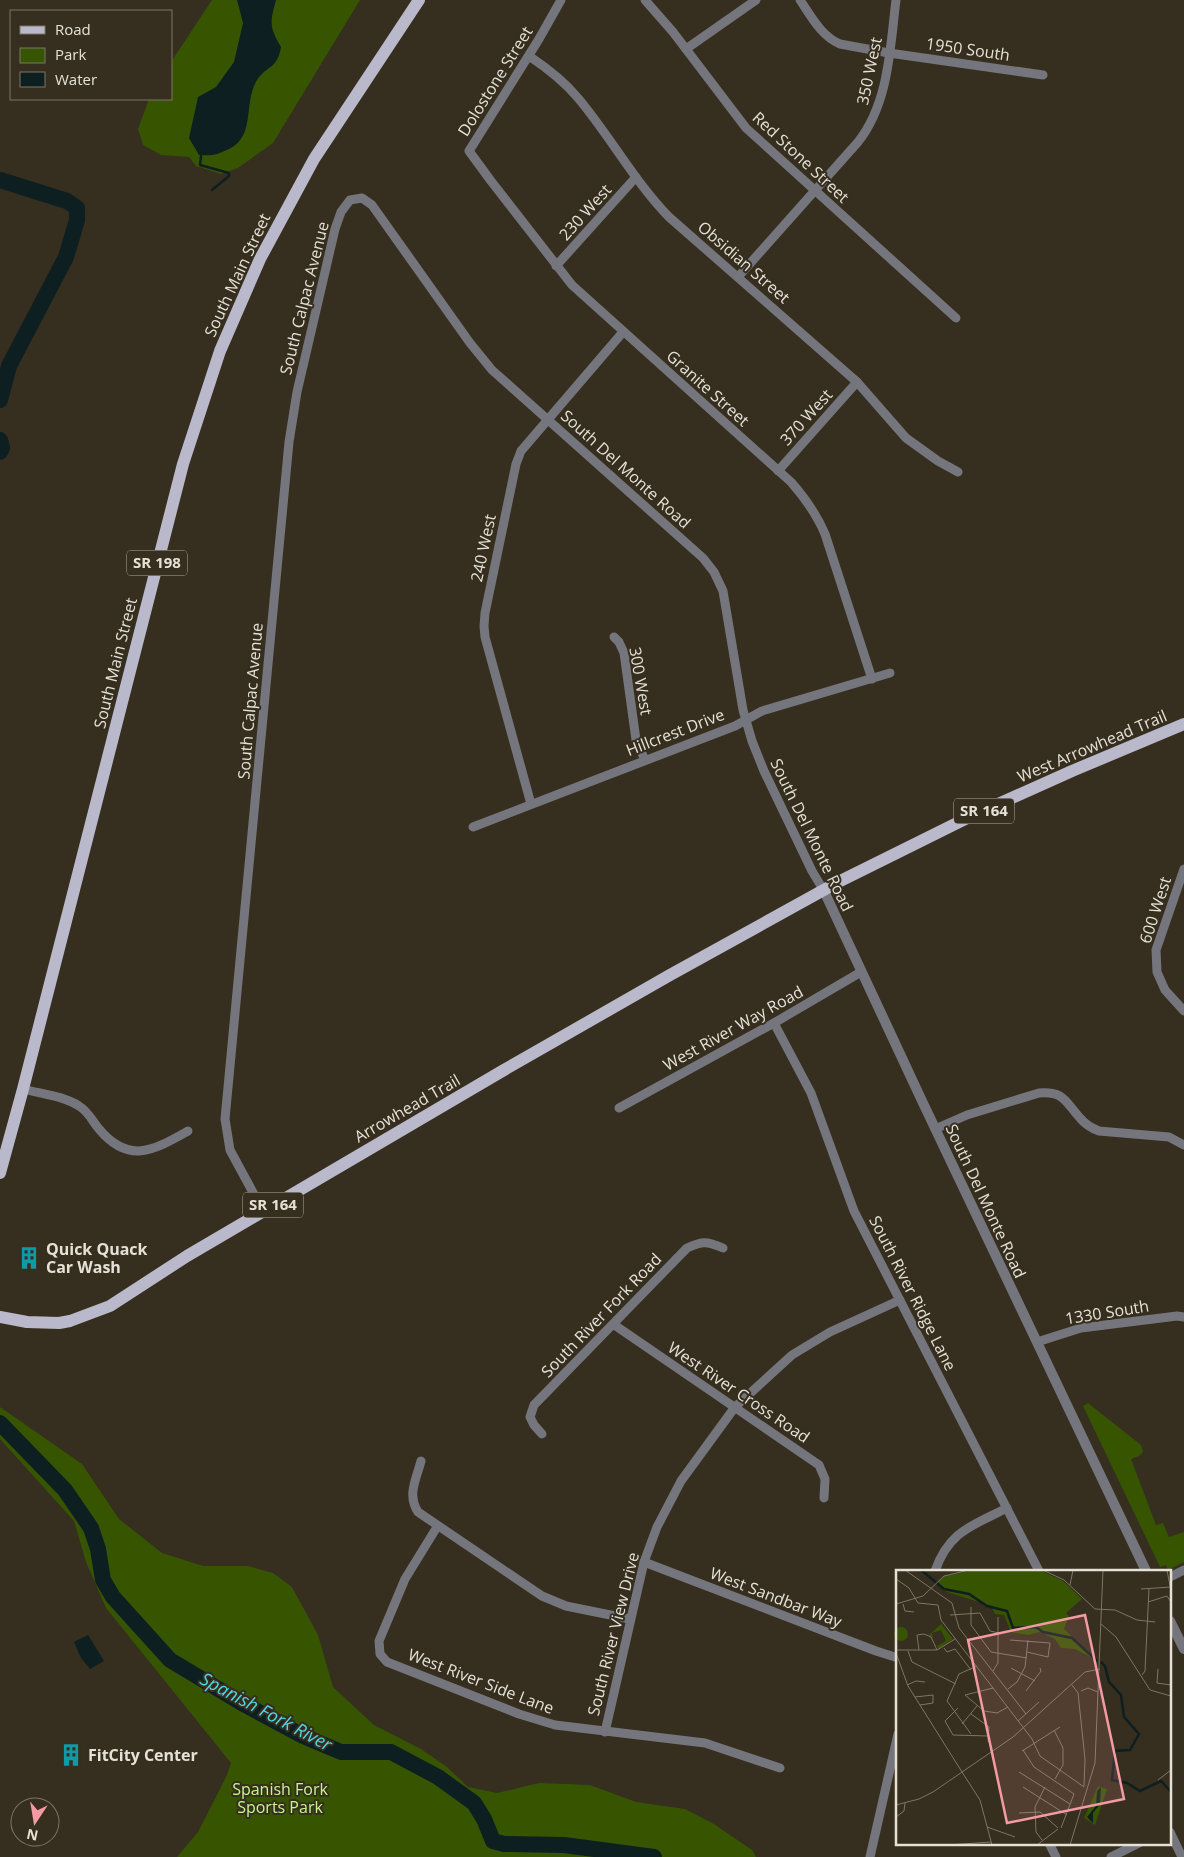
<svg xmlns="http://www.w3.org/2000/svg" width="1184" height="1857" font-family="'Open Sans',sans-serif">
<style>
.green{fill:#375500}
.water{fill:#0e1f21}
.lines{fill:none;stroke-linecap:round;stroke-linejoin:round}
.stream{stroke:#0e1f21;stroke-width:2.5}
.river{stroke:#0e1f21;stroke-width:16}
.minor{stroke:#74757d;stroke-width:9}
.tertiary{stroke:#74757d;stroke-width:10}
.primary{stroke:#b9b9cb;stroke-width:12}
.labels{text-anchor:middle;stroke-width:4;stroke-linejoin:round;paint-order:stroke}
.shield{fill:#362e1e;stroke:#b1aba0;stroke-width:1}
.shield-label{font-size:15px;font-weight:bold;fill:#e6e1d7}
.street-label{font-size:16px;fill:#e6e1d7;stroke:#362e1e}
.poi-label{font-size:16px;font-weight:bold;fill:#e6e1d7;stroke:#362e1e;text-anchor:start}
.park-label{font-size:16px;fill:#c5f78c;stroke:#362e1e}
.water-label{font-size:18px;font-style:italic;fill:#4fd5e3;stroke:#362e1e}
.inset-river{fill:none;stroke:#0e1f21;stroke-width:2.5}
.inset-road{fill:none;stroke:#7c7668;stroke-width:1}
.view{fill:#f49aa4;fill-opacity:0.15;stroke:#f49aa4;stroke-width:2.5}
.inset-edge{fill:none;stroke:#e6e1d7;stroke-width:2.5}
</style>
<rect width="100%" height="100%" fill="#362e1e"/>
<!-- green -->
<g class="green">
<path d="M212,0H360L273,143L238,168L221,174L196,166L189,157L161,155L143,145L138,129L149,99H171V62Z"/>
<path d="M1088,1403L1141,1445L1143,1452L1139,1456L1131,1459L1156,1525L1163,1523L1169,1537L1184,1532V1562L1168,1570L1166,1565L1160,1567L1083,1406Z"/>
<path d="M0,1407L82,1464L119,1519L162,1553L203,1566H248L273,1573L292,1587L318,1635L333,1687L374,1725L421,1749L447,1767L468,1787L497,1793L539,1783L590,1785L636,1802L685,1809L714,1824L752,1850L756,1857H177L198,1832L227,1775L231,1763L106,1608L86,1562L74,1521L0,1439Z"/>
</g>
<!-- water -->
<g class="water">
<path d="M237,0H276C270,22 269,27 281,47C277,70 268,64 257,80C243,103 256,136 229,149C216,155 213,156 199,155L189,138L198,97L216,87L234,62L243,23Z"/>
<path d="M88,1635L104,1661L90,1669L81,1658L74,1642Z"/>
</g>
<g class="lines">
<!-- stream -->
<path class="stream" d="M201,156L200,165L229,173V176L212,190"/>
<!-- river -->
<g class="river">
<path d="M0,180L67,201L77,208V220L66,257L9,366L0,400"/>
<path d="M0,440L2,448L0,452"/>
<path d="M0,1423L65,1490L91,1528L98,1549L103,1580L113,1597L170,1660L240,1702L303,1736L341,1752H391L438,1777L474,1803L484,1819L493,1841L504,1844L564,1845L654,1857"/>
</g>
<!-- minor -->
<g class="minor">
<path d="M561,0L539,39L469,151L491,181L572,285L791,482C805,498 817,515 825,534L872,679"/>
<path d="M645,0L673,32L746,128L956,318"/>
<path d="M800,0C811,16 821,36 840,44L889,53L1043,75"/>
<path d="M686,49L756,0"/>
<path d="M529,56C547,68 564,81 578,98C610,136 634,181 669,217L857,382L906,438L938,461L958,472"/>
<path d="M556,266L636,177"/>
<path d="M738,277L858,142C889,103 890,48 896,0"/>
<path d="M778,471L857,382"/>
<path d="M614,637L619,642L624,653L636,740L645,760"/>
<path d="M531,804L485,637L484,626L485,613L516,464L521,451L623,332"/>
<path d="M473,827L735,726L762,711L890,673"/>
<path d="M1184,869L1156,950L1157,972L1165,990L1184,1011"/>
<path d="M774,1023L811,1093L854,1211L1039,1571"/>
<path d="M23,1089C41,1094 64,1096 79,1106C89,1112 92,1121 99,1129C129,1165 154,1150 188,1131"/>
<path d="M619,1108L774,1023L861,972"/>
<path d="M935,1129L967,1115L1039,1093C1065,1091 1065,1102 1080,1118C1085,1124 1091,1128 1099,1131L1169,1137L1184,1145"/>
<path d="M263,1211L230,1150L225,1119L289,442L297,392L335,229L341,212L350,200L362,198L372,205L470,343L492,370L703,558L714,572L723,591L743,710L752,741L764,771L812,871L824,891"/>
<path d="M613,1324L819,1465L825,1479L824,1498"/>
<path d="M1037,1342L1081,1328L1177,1316L1184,1317"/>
<path d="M542,1434L534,1425L530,1417L534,1405L687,1248C702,1241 707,1241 723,1248"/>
<path d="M421,1461C416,1480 407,1495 418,1512L542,1596L566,1606L630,1619"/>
<path d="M437,1527L405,1579L379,1641L380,1654L387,1662L519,1714L555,1725L705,1743L780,1768"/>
<path d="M644,1562L876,1651L898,1658"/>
<path d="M935,1571C949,1531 972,1526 1007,1508"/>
<path d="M1170,1577L1184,1570"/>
<path d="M605,1732L644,1562L657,1527L681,1481L735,1407L792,1355L830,1332L900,1300"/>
<path d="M1170,1832L1182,1857"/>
<path d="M1049,1843L1056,1857"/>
<path d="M870,1857L898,1734"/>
<path d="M1111,1857L1139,1843"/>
</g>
<!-- tertiary -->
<g class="tertiary">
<path d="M824,891L923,1103L1146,1571"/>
<path d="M1170,1621L1184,1649"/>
</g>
<!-- primary -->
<g class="primary">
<path d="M0,1173L23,1089L183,464L220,351L260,259L314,159L419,0"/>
<path d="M0,1317L27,1322L59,1323L70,1321L110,1306L187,1256L504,1070L670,975L840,881L967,818L1072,771L1184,724"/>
</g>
</g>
<!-- icons -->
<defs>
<symbol id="building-bare" viewBox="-9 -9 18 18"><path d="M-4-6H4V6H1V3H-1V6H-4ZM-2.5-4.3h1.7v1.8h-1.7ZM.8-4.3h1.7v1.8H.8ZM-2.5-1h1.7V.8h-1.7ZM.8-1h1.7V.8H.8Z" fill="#0f9aa8" stroke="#362e1e" stroke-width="2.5" paint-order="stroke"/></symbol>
</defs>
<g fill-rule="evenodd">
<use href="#building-bare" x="13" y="1242" width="32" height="32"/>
<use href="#building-bare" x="55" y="1739" width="32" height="32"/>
</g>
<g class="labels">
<!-- shield labels -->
<g class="shield">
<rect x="127" y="550.5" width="60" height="25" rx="4"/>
<rect x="954" y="798.5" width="60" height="25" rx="4"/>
<rect x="243" y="1192.5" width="60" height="25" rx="4"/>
</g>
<g class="shield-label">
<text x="157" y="568">SR 198</text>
<text x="984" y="816">SR 164</text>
<text x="273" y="1210">SR 164</text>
</g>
<!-- street labels -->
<g class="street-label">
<text transform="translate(968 49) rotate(8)" y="6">1950 South</text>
<text transform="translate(869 71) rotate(-78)" y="6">350 West</text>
<text transform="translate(495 81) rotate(-58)" y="6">Dolostone Street</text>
<text transform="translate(801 157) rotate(43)" y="6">Red Stone Street</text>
<text transform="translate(585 212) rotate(-48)" y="6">230 West</text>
<text transform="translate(744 262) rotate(41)" y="6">Obsidian Street</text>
<text transform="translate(237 275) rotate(-65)" y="6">South Main Street</text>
<text transform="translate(304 298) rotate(-76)" y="6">South Calpac Avenue</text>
<text transform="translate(708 388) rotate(42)" y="6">Granite Street</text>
<text transform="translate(806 417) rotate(-48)" y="6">370 West</text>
<text transform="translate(626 469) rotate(42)" y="6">South Del Monte Road</text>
<text transform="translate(483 548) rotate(-78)" y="6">240 West</text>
<text transform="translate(115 663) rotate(-76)" y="6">South Main Street</text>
<text transform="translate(641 681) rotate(80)" y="6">300 West</text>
<text transform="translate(250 701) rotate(-85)" y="6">South Calpac Avenue</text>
<text transform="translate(675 732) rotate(-21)" y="6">Hillcrest Drive</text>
<text transform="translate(1092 746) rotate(-23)" y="6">West Arrowhead Trail</text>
<text transform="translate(812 835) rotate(64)" y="6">South Del Monte Road</text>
<text transform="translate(1155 910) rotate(-72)" y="6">600 West</text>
<text transform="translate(733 1028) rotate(-29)" y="6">West River Way Road</text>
<text transform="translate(407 1108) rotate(-30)" y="6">Arrowhead Trail</text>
<text transform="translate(986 1201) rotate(65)" y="6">South Del Monte Road</text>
<text transform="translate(913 1293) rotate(63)" y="6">South River Ridge Lane</text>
<text transform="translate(1107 1312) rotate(-9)" y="6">1330 South</text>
<text transform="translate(601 1315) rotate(-46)" y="6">South River Fork Road</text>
<text transform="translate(739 1392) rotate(34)" y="6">West River Cross Road</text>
<text transform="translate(776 1597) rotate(21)" y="6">West Sandbar Way</text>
<text transform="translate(613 1634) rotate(-76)" y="6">South River View Drive</text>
<text transform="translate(481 1681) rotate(21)" y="6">West River Side Lane</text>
</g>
<!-- poi labels -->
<g class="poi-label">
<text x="46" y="1255">Quick Quack<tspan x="46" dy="18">Car Wash</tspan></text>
<text x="88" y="1761">FitCity Center</text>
</g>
<!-- park labels -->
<g class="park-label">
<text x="280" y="1795">Spanish Fork<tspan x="280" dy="18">Sports Park</tspan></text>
</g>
<!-- water labels -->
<g class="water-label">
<text transform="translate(266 1712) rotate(28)" y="6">Spanish Fork River</text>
</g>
</g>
<!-- overview -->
<g transform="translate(896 1570)">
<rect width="275" height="275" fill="#362e1e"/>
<path d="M78,0H144L167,11L186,29L170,43L173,46L168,59L200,90L179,79L165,78L159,69L144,62L132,65L115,62L108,45L99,44L95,36L51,22L40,14L48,6ZM45,54L57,69L42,79L41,76L50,71L45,60L36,63L37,68L33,65ZM-2 64a7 7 0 1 1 14 0a7 7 0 1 1-14 0ZM202,216L211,219L199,255L188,248Z" fill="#375500"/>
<path d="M205,217L204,234L197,243V253L191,247L200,236L201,221Z" fill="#0e1f21"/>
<path class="inset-river" d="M25,0L48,19L73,24L91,36L111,41L117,58L140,57L147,62L176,68L201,91M205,92L209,96L213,112L225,125L228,147L243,164L234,180L219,181L216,210L231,213L244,221L265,211L275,222"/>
<path class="inset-road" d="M9,0L56,33L63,58L130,144M147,0L168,10L199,39L219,40L241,50L259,52M271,0L274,16M0,9L13,18L22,33L42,35L45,50L136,169L144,186L188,217L189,189L182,123L176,115M174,15L177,0M245,19L275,17M252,32L271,26L275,32M0,34L27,26L48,6L73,0M7,34L9,41L18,42M75,37V55L95,82L131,88M54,45L84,43L94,61L103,63M205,54L220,67L254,120L275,126M114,70L154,73L152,87M48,78L51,82L59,79L75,100M0,80H41L59,69M23,80L21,65L28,64L35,67L41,80M12,81L16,92L60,114M131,82L152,87M0,83L12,116L66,202M115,98L139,111M262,99L261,113L275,115M97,101L102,93V47M246,105L249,101L253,19M11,115L20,111L29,112M97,118L69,125L88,141L101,143L112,137M112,119L121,112L129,97L132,70M130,121L145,101L144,98M185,121L192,118L202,122M19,127L37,125V133L24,135M75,144L93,157L92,172M122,151L143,132M66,154L81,136M158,160L167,178V195L159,209M75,164L51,131L63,104L81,96M57,165L93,166M57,165L49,151L62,138M127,180L138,197L178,224L165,258M126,181L164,157M66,202L84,230L96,275M123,202L174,234M262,210L275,200M127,217L171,245M0,235L23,229L37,222L117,167L189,102L204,99M123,243L144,242L162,258M0,247L8,241L9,233M91,257L119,267M146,270L140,262L139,237L149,217M52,275L95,272M141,275L162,259M174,275L199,193L207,0"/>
<path class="view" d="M189,45L228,229L111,253L72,70Z"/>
<rect width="275" height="275" class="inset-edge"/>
</g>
<!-- legend -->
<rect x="10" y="10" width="162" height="90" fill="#362e1e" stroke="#7c7668"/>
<rect x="20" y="26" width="25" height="8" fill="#b9b9cb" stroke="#7c7668"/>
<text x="55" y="35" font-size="15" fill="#e6e1d7">Road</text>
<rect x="20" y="48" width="25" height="15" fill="#375500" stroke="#7c7668"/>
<text x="55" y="60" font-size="15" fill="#e6e1d7">Park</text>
<rect x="20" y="72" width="25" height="15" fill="#0e1f21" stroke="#7c7668"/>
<text x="55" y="85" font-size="15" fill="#e6e1d7">Water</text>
<!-- north arrow -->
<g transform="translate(35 1822) rotate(192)"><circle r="24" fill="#362e1e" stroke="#7c7668"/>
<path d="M0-4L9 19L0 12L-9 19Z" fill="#f49aa4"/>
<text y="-8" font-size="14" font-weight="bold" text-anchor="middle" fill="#e6e1d7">N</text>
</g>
</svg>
